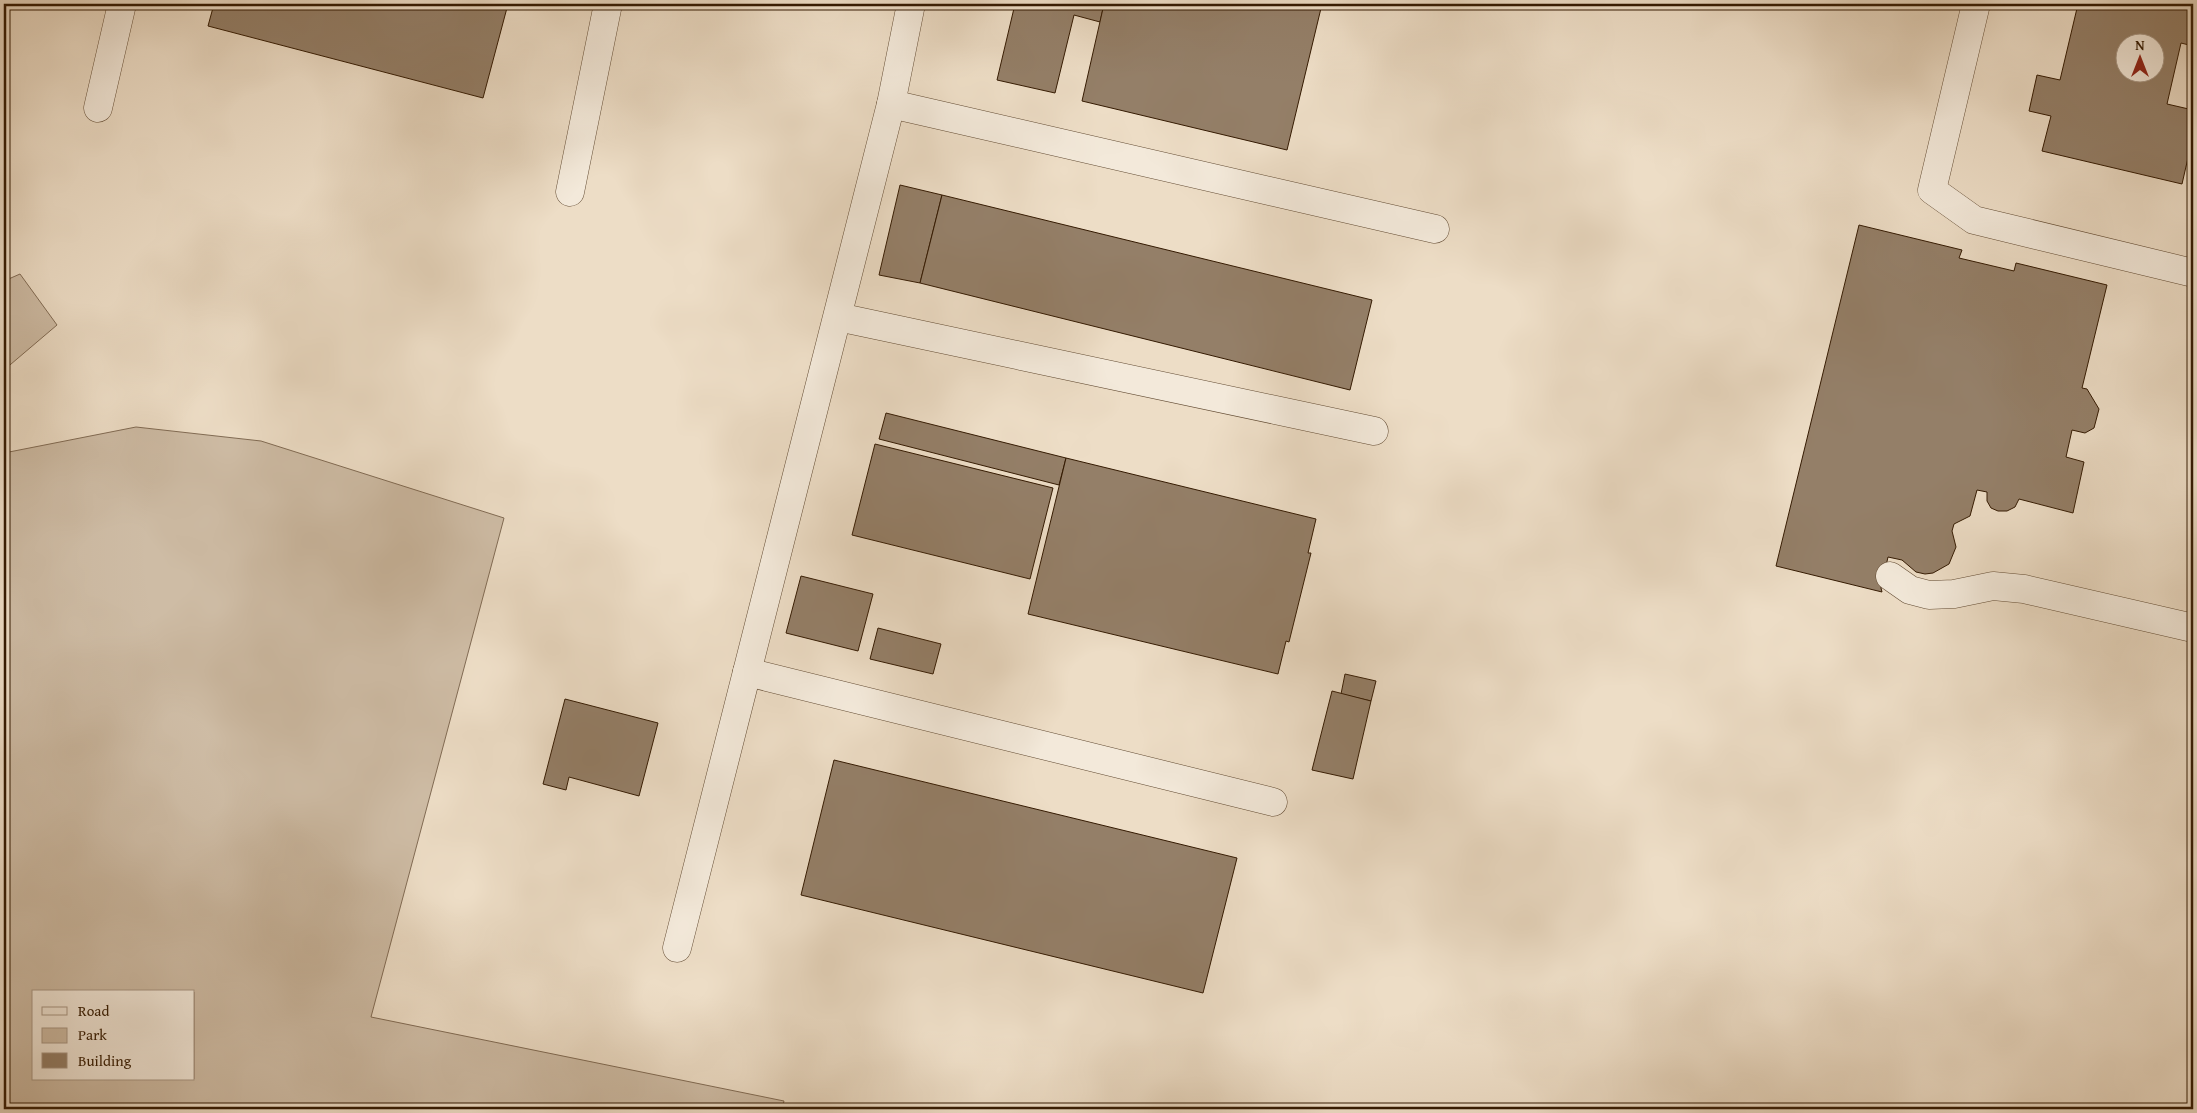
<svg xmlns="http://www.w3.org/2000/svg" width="2197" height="1113" font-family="'Gentium Book Plus',serif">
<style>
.green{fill:#cebca5;stroke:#816b54;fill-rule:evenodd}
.building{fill:#947f68;stroke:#341a02;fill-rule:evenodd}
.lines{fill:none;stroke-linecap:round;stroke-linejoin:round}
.minor-casing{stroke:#624b33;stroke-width:29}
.minor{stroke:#f3e9da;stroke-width:28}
</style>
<rect width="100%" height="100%" fill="#edddc6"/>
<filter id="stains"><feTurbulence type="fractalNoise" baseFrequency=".004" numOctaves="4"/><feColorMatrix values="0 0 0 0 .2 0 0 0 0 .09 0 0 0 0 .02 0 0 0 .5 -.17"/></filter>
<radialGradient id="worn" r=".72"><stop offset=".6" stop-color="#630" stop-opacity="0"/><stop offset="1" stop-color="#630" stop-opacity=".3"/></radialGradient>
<!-- green -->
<g class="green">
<path d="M20,274L57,325L4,370V281Z"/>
<path d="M136,427L261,441L504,518L371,1017L784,1101L782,1109H4V453ZM34,992H194V1079H34Z"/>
</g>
<!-- building -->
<g class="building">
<path d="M214,4H508L483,98L208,26Z"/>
<path d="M1015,4H1104L1100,22L1074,15L1055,93L997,80Z"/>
<path d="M1104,4H1322L1287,150L1082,101Z"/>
<path d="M2078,4H2193V46L2181,43L2167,104L2193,110V136L2182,184L2042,151L2051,116L2029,111L2037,75L2060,80ZM2124,42H2154V72H2124Z"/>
<path d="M900,185L942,195L920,283L879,275Z"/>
<path d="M942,195L1372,300L1350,390L920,283Z"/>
<path d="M1859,225L1962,250L1959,258L2014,271L2016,263L2107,285L2082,388L2087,389L2099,409L2094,428L2085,433L2072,430L2066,457L2084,462L2073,513L2019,499L2015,507L2007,511H1998L1991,508L1987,501V492L1977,490L1970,516L1954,524L1952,531L1956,547L1949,564L1933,573L1925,574L1916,572L1902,560L1888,557L1881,588L1882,592L1776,566Z"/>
<path d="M886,413L1066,458L1059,485L879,439Z"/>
<path d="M875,444L1053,488L1030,579L852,535Z"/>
<path d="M1066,458L1316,519L1308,553H1311L1289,642L1286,641L1278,674L1028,614Z"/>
<path d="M801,576L873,594L858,651L786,633Z"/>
<path d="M878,628L941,644L933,674L870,659Z"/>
<path d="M1345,674L1376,681L1371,701L1341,694Z"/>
<path d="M1332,691L1371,701L1353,779L1312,770Z"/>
<path d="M565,699L658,723L639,796L569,777L566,790L543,784Z"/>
<path d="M834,760L1237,858L1203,993L801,895Z"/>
</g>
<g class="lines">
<defs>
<g id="minor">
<path d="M1976,4L1932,190L1974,220L2193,273"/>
<path d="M891,104L1435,229"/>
<path d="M98,108L122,4"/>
<path d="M570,192L608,4"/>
<path d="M838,317L1374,431"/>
<path d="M1890,576L1910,590L1929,595L1954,594L1993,586L2024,589L2193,628"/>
<path d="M747,672L1273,802"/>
<path d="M677,948L891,104L911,4"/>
</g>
</defs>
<!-- minor casing -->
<use href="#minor" class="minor-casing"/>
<!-- minor -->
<use href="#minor" class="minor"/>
</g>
<!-- margin -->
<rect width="2197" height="1113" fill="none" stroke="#edddc6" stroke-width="20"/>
<rect x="5" y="5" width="2187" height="1103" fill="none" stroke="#341a02" stroke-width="2.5"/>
<rect x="10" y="10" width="2177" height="1093" fill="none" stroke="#341a02"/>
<!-- legend -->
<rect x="32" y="990" width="162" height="90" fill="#f3e9da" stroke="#a79684"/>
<rect x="42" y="1007" width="25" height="8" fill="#f3e9da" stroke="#a79684"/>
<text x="78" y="1016" font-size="15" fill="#341a02">Road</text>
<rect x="42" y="1028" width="25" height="15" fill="#cebca5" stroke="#a79684"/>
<text x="78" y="1040" font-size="15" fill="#341a02">Park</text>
<rect x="42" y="1053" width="25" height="15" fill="#947f68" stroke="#a79684"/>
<text x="78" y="1066" font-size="15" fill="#341a02">Building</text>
<!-- north arrow -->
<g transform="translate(2140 58)"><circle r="24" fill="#f3e9da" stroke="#a79684"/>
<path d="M0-4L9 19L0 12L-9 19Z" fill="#8f2418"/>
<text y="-8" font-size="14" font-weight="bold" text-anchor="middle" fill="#341a02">N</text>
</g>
<rect width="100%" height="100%" filter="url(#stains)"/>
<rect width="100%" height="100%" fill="url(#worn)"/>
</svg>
